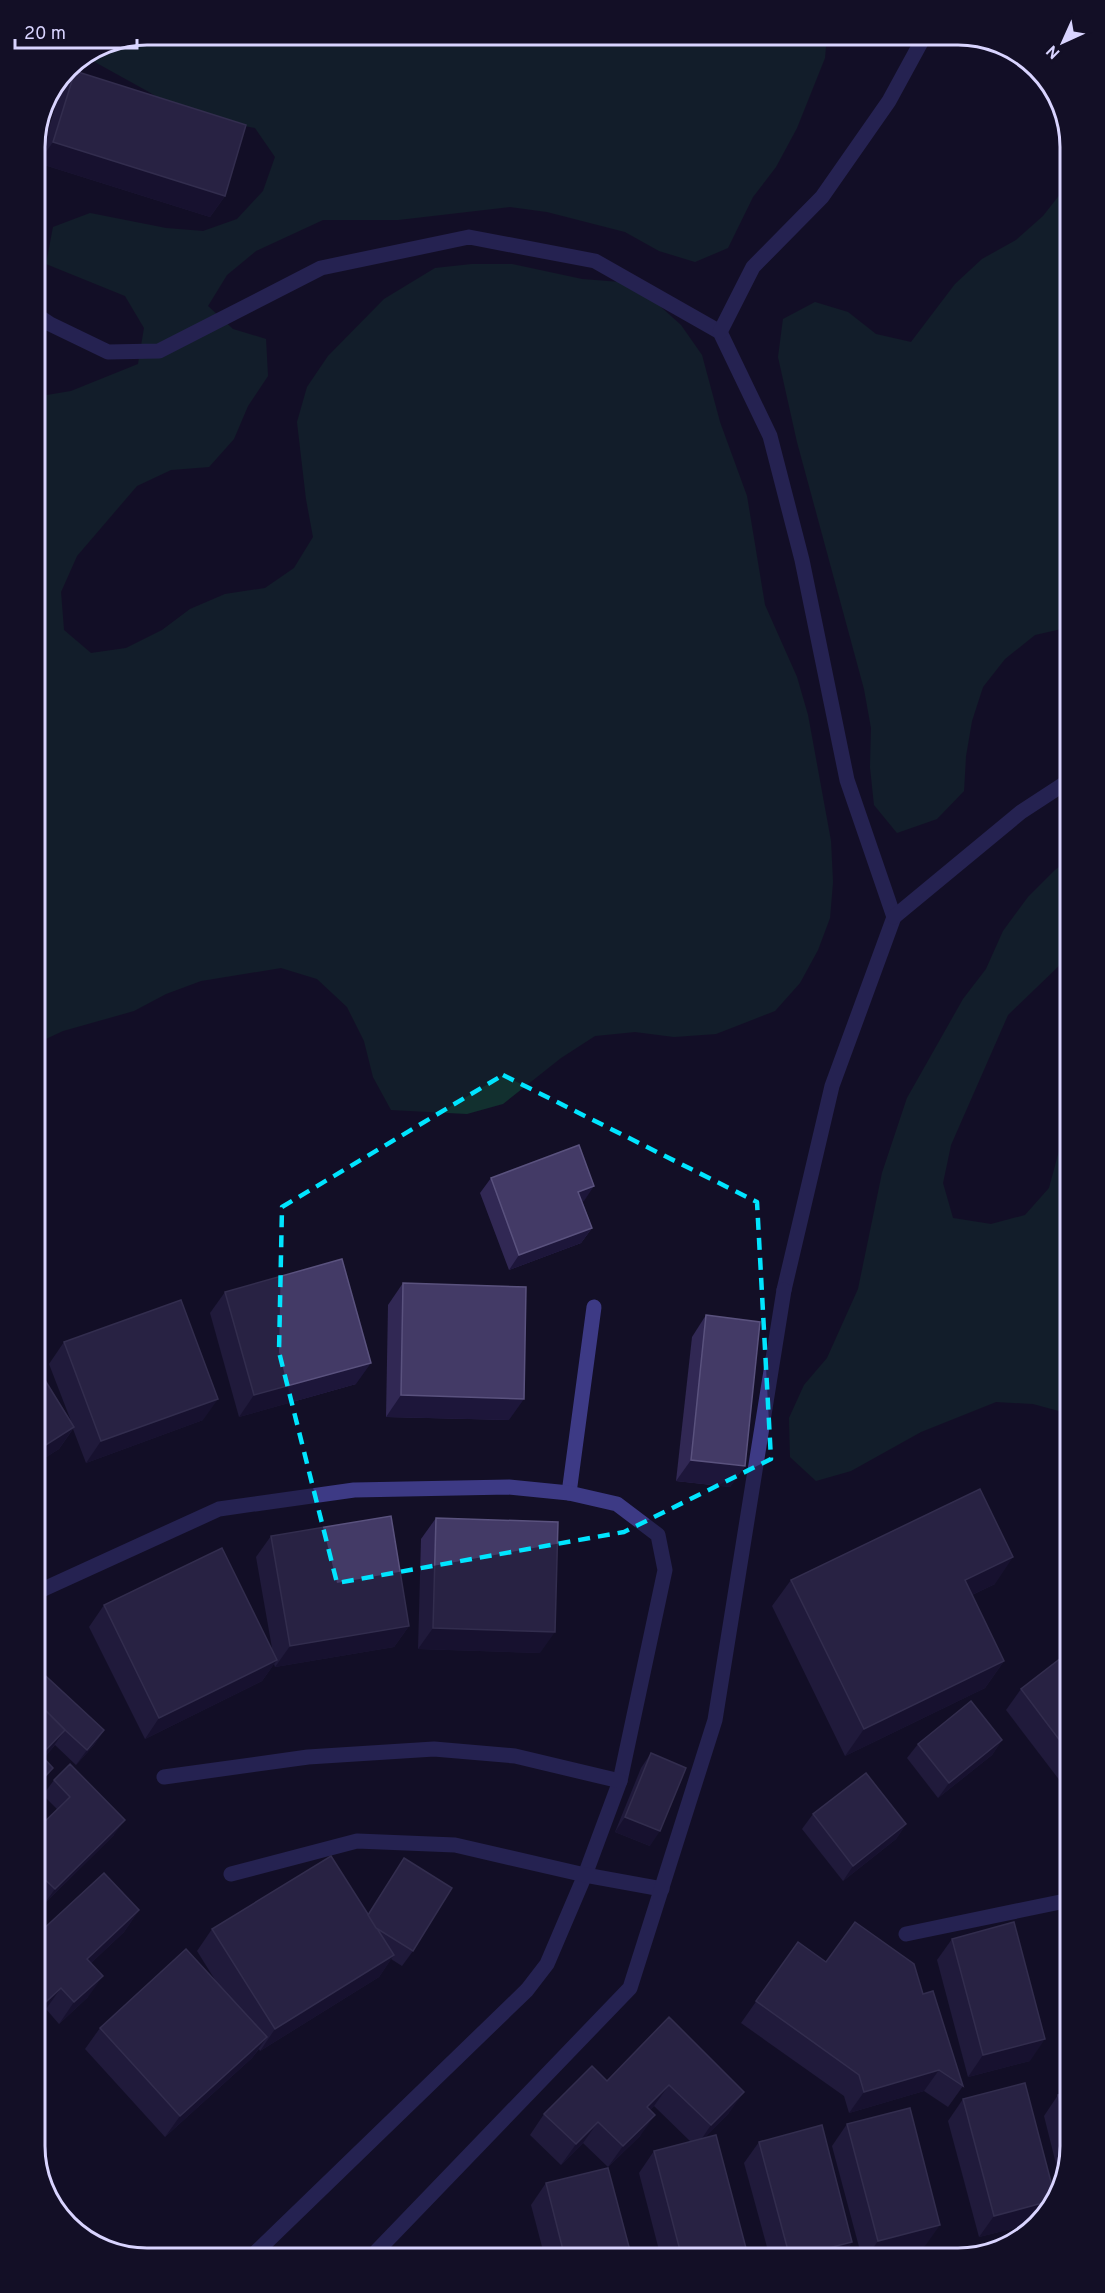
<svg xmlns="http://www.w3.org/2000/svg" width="1105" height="2293" font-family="Overpass,sans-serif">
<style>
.green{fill:#12302f}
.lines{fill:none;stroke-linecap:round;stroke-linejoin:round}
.lane{stroke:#3d3a85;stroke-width:15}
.street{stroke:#3d3a85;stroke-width:15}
.wall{fill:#312854}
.shaded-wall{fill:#1d163a}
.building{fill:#433a66;stroke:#5a527e;stroke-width:1.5}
.marked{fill:none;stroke:#00e5ff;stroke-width:4.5;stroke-dasharray:12 8;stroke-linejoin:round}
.rim{fill:none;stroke:#d9d4ff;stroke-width:3}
</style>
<rect width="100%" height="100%" fill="#130f26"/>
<!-- green -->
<g class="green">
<path d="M147,35H827L825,58L797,128L776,167L753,197L728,248L695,262L659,251L625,232L547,212L510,207L398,220H323L256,251L227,275L208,306L233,329L266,339L268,376L248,406L234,439L209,467L171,470L137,486L77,556L61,592L64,630L91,653L126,648L162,630L190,609L225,594L265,588L294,568L313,537L306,499L297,422L307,387L328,356L384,299L435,268L472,264H512L582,279L620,282L652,299L681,325L702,355L720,422L747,496L765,605L797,677L808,715L831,841L833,882L830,918L818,950L800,983L775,1011L716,1034L674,1037L635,1032L595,1036L561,1058L503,1104L467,1114L391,1110L373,1077L364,1041L347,1007L317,979L281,968L201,981L166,994L134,1011L63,1031L35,1044V397L71,391L138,364L144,328L125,296L46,264L53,227L90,213L166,228L203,231L237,219L263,191L275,157L255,128L184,114L149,92L84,56L104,43Z"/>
<path d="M1070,146V627L1035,635L1005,659L983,687L972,721L966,756L964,791L937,819L897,833L874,805L870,767L871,728L864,689L797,442L778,357L783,319L815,302L848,312L876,334L911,342L955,284L982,259L1016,240L1043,216L1065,188Z"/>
<path d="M1070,859V953L1064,961L1008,1015L951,1145L943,1183L953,1218L991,1224L1025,1215L1049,1188L1070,1110V1414L1033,1404L996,1402L921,1432L851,1471L816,1481L790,1457L789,1418L804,1385L827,1358L858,1289L882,1173L907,1098L963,999L986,969L1003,931L1028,897L1055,870Z"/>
</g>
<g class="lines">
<!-- lane -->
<g class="lane">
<path d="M35,314L50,324L108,352L159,351L321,268L469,237L595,261L720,332L770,436L802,560L847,780L894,917L832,1086L784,1290"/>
<path d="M720,332L753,267L822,197L889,101L925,35"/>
<path d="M894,917L1021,812L1070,780"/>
</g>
<!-- street -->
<g class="street">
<path d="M569,1493L594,1307"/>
<path d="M35,1593L219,1509L354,1490L509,1487L569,1493L617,1504L658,1535L665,1570L620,1781L585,1875L547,1964L527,1990L250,2258"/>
<path d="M164,1777L308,1757L434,1749L515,1756L620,1781"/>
<path d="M231,1874L357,1841L455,1845L585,1875L662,1889"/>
<path d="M906,1934L1070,1900"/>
<path d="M370,2258L630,1988L715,1720L784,1290"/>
</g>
</g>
<!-- wall -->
<g class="wall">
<path d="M75,71L225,196L210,217L38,163L60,92Z"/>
<path d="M491,1178L584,1201H582L592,1228L581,1243L509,1270L480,1193Z"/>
<path d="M403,1283L509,1420L386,1417L388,1305Z"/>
<path d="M225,1292L356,1384L239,1417L210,1313Z"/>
<path d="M706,1315L745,1466L730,1487L676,1481L692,1337Z"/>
<path d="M64,1342L203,1420L86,1463L73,1429L59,1449L35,1464V1364L71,1421L49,1364Z"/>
<path d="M436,1518L540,1653L418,1649L421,1539Z"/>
<path d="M271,1536L409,1626L394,1647L275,1667L274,1664L262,1681L145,1739L89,1627L104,1605L272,1648L256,1557Z"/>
<path d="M791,1580L995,1584L972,1595L1004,1661L985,1688L845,1756L772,1606Z"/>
<path d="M1070,1651V1794L1006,1710L1021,1689Z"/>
<path d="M35,1666L104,1730L94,1745L76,1765L55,1745L44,1758L38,1789L35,1793Z"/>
<path d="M1002,1740L992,1755L938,1798L907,1758L918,1744Z"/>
<path d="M651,1753L650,1846L615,1832L641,1768Z"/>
<path d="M54,1780L114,1835L44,1904L35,1895V1831L57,1809L43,1795Z"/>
<path d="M813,1814L906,1824L896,1839L843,1881L802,1829Z"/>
<path d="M404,1858L413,1951L402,1966L391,1959L379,1977L260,2051L259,2049L252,2058L165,2137L85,2049L100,2028L217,1983L197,1951L212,1929L368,1914Z"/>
<path d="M139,1910L124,1932L91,1963L88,1997L59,2024L46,2009L39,1933Z"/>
<path d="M1070,1938V1991L1060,1952Z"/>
<path d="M952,1939L1030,2061L968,2077L937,1960Z"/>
<path d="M798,1942L826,1962L923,1994L963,2086L948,2107L924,2091L849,2113L844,2096L741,2023Z"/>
<path d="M669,2017L729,2113L704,2138L742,2258H661L639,2173L654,2151L691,2142L654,2106L650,2110L640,2136L608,2167L583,2143L561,2165L530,2135L544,2114L607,2081Z"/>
<path d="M1070,2091V2147L1060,2180L1044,2116L1058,2095Z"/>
<path d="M963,2099L1055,2197L1053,2204L1046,2213L1035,2223L979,2237L948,2121Z"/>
<path d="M847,2124L925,2246L878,2258H862L832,2146Z"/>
<path d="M759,2142L852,2242L841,2258H770L744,2163Z"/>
<path d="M546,2183L632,2258H545L531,2205Z"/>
</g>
<!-- shaded-wall -->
<g class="shaded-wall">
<path d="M53,142L225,196L210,217L38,163Z"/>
<path d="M594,1186L584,1201L568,1206L578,1192Z"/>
<path d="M592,1228L581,1243L509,1270L519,1255Z"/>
<path d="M371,1363L356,1384L239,1417L254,1395Z"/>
<path d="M401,1395L524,1399L509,1420L386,1417Z"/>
<path d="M218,1399L203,1420L86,1463L101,1441Z"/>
<path d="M74,1427L59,1449L35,1464V1452Z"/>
<path d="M691,1460L745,1466L730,1487L676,1481Z"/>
<path d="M1013,1557L995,1584L946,1607L965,1580Z"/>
<path d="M409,1626L394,1647L275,1667L290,1646Z"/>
<path d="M433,1628L555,1632L540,1653L418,1649Z"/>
<path d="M277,1660L262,1681L145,1739L159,1718Z"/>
<path d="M1004,1661L985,1688L845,1756L864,1729Z"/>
<path d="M65,1730L50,1751L35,1768L41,1755Z"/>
<path d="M104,1730L94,1745L76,1765L87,1750Z"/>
<path d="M1002,1740L992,1755L938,1798L949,1783Z"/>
<path d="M53,1768L38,1789L35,1793V1787Z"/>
<path d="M625,1817L660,1831L650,1846L615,1832Z"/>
<path d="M125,1820L114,1835L44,1904L55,1889Z"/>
<path d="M906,1824L896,1839L843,1881L853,1866Z"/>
<path d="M139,1910L124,1932L73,1980L87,1959Z"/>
<path d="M394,1955L379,1977L260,2051L275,2029Z"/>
<path d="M103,1976L88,1997L59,2024L74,2002Z"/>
<path d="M61,1988L46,2009L35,2020V2012Z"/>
<path d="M267,2037L252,2058L165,2137L180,2116Z"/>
<path d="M1045,2039L1030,2061L968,2077L983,2055Z"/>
<path d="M939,2070L924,2091L849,2113L864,2092Z"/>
<path d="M669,2085L654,2106L632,2128L647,2107Z"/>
<path d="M744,2092L729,2113L696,2147L711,2125Z"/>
<path d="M655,2115L640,2136L608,2167L623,2146Z"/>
<path d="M598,2122L583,2143L561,2165L576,2144Z"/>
<path d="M1054,2200L1053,2204L1046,2213L1035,2223L979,2237L994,2216Z"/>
<path d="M940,2225L925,2246L878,2258H866L878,2241Z"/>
<path d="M852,2242L841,2258H790Z"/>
<path d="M747,2252L742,2258H722Z"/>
</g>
<!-- building -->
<g class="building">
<path d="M75,71L246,125L225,196L53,142Z"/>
<path d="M579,1145L594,1186L578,1192L592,1228L519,1255L491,1178Z"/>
<path d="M342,1259L371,1363L254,1395L225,1292Z"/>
<path d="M403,1283L526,1287L524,1399L401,1395Z"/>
<path d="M181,1300L218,1399L101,1441L64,1342Z"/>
<path d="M706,1315L760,1322L745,1466L691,1460Z"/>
<path d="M35,1364L74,1427L35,1452Z"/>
<path d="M980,1489L1013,1557L965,1580L1004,1661L864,1729L791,1580Z"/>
<path d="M391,1516L409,1626L290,1646L271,1536Z"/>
<path d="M436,1518L558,1522L555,1632L433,1628Z"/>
<path d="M222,1548L277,1660L159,1718L104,1605Z"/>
<path d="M1070,1651V1754L1021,1689Z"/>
<path d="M35,1666L104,1730L87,1750L65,1730L35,1700Z"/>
<path d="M35,1700L65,1730L41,1755L53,1768L35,1787Z"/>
<path d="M971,1701L1002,1740L949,1783L918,1744Z"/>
<path d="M651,1753L686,1768L660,1831L625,1817Z"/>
<path d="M70,1764L125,1820L55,1889L37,1872L35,1874V1854L37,1852L35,1849V1831L70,1797L54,1780Z"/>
<path d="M866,1773L906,1824L853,1866L813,1814Z"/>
<path d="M331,1856L394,1955L275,2029L212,1929Z"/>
<path d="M404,1858L452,1888L413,1951L376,1928L368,1915Z"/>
<path d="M104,1873L139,1910L87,1959L103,1976L74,2002L61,1988L35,2012V1928L39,1933Z"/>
<path d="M855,1922L914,1964L923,1994L933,1991L963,2086L939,2070L864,2092L859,2075L756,2001L798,1942L826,1962Z"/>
<path d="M1014,1922L1045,2039L983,2055L952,1939Z"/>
<path d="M186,1949L267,2037L180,2116L100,2028Z"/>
<path d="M669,2017L744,2092L711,2125L669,2085L647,2107L655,2115L623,2146L598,2122L576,2144L544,2114L592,2066L607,2081Z"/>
<path d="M1025,2083L1055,2197L1054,2200L994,2216L963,2099Z"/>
<path d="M1070,2091V2140L1058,2095Z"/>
<path d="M910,2108L940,2225L878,2241L847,2124Z"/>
<path d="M822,2125L852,2242L790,2258L759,2142Z"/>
<path d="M716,2135L747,2252L722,2258H682L654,2151Z"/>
<path d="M608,2168L632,2258H565L546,2183Z"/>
</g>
<!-- marked area -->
<path d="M0 0H1105V2293H0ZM503,1075L757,1202L771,1459L624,1532L337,1583L279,1352L282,1207Z" fill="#130f26" fill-opacity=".55" fill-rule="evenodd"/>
<path class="marked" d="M503,1075L757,1202L771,1459L624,1532L337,1583L279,1352L282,1207Z"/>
<!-- crop -->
<path d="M0 0H1105V2293H0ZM147 45H958A102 102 0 0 1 1060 147V2146A102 102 0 0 1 958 2248H147A102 102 0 0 1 45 2146V147A102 102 0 0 1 147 45Z" fill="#130f26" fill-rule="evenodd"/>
<path class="rim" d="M147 45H958A102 102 0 0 1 1060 147V2146A102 102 0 0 1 958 2248H147A102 102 0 0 1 45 2146V147A102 102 0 0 1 147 45Z"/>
<!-- north arrow -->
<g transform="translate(1063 42) rotate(225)" stroke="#130f26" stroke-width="4.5" paint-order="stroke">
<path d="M0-4.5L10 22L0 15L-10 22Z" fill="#d9d4ff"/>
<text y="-9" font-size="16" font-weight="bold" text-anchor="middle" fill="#d9d4ff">N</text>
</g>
<!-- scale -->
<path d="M15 39v9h122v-9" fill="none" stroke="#d9d4ff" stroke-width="3"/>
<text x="24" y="39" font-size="18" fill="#d9d4ff" stroke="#130f26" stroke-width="4.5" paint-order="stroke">20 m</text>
</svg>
